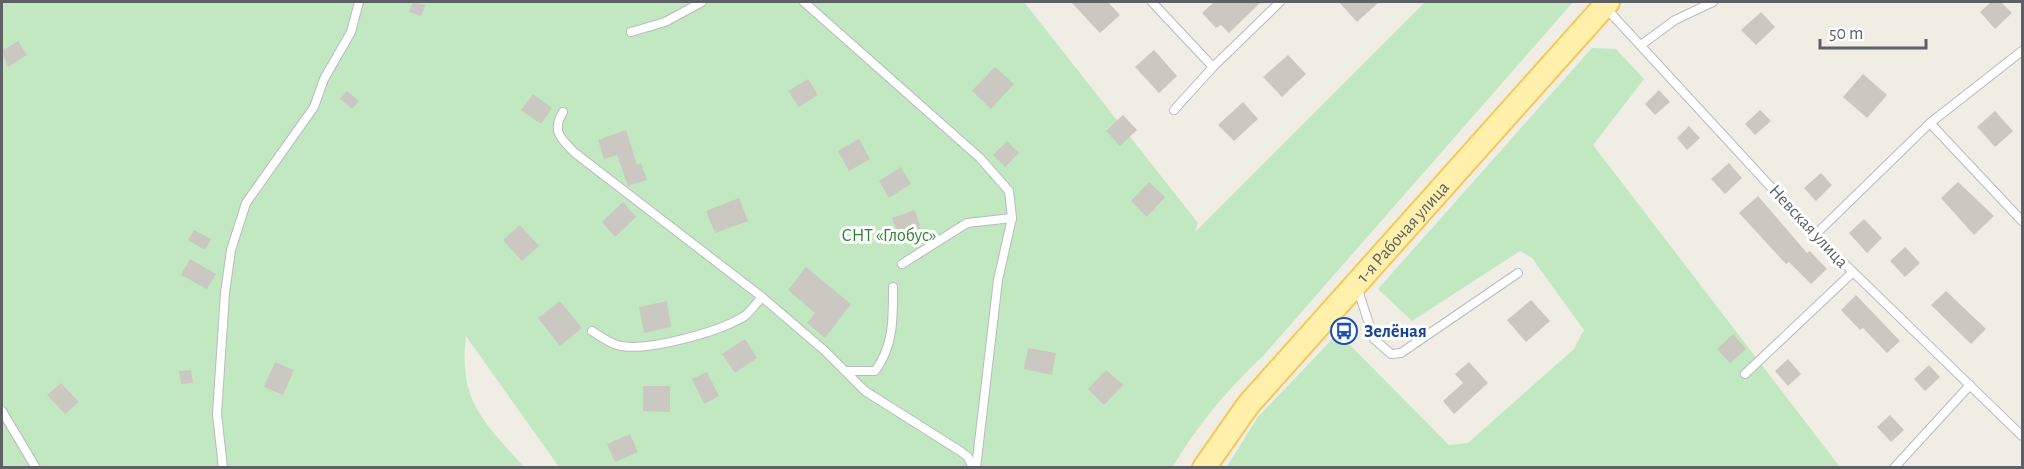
<svg xmlns="http://www.w3.org/2000/svg" width="2024" height="469" font-family="'Alegreya Sans',sans-serif">
<style>
.green{fill:#c1e8c1}
.building{fill:#cbc8c2}
.lines{fill:none;stroke-linecap:round;stroke-linejoin:round}
.service-casing{stroke:#b8bbbf;stroke-width:10}
.primary-casing{stroke:#f7c857;stroke-width:26}
.service{stroke:#fff;stroke-width:8}
.primary{stroke:#fff0ab;stroke-width:22}
.labels{text-anchor:middle;stroke-width:6;stroke-linejoin:round;paint-order:stroke}
.street-label{font-size:18px;fill:#5d6166;stroke:#fff}
.park-label{font-size:18px;fill:#308232;stroke:#fff}
.transit-label{font-size:18px;font-weight:bold;fill:#164399;stroke:#fff;text-anchor:start}
</style>
<rect width="100%" height="100%" fill="#f0ede5"/>
<!-- green -->
<g class="green">
<path d="M2,2H1024L1198,223L1195,232L1425,2H1573L1263,356C1227,390 1197,425 1172,468L559,467L466,336C458,401 484,422 524,467H2Z"/>
<path d="M1592,48L1616,49L1644,79L1593,145L1840,467L1226,468L1258,417L1338,333L1449,445L1468,443L1574,349L1584,330L1532,258L1520,251L1412,321L1378,289Z"/>
</g>
<!-- building -->
<g class="building">
<path d="M413,2L426,5L421,16L409,12Z"/>
<path d="M1071,2H1108L1120,15L1100,33Z"/>
<path d="M1214,2H1261L1229,33L1221,25L1216,28L1202,13Z"/>
<path d="M1339,2H1379L1357,22Z"/>
<path d="M1991,2H2001L2012,13L1995,29L1980,12Z"/>
<path d="M1761,12L1775,27L1756,45L1741,30Z"/>
<path d="M18,41L27,55L8,67L2,51Z"/>
<path d="M1154,50L1177,76L1159,93L1135,67Z"/>
<path d="M1288,55L1306,74L1282,97L1263,77Z"/>
<path d="M995,67L1014,84L991,109L972,91Z"/>
<path d="M1863,74L1887,95L1867,118L1843,97Z"/>
<path d="M808,79L818,95L799,107L788,91Z"/>
<path d="M1659,90L1670,102L1655,115L1645,104Z"/>
<path d="M347,91L359,101L352,109L340,99Z"/>
<path d="M533,94L552,108L541,124L521,110Z"/>
<path d="M1243,102L1258,119L1234,141L1218,125Z"/>
<path d="M1760,110L1771,121L1755,135L1745,124Z"/>
<path d="M1995,111L2013,131L1995,147L1977,127Z"/>
<path d="M1123,115L1137,130L1120,146L1106,131Z"/>
<path d="M1689,126L1700,138L1687,150L1677,138Z"/>
<path d="M626,130L637,165L641,163L647,180L628,186L617,155L604,159L598,140Z"/>
<path d="M859,139L870,159L849,171L838,151Z"/>
<path d="M1007,141L1019,153L1005,167L993,155Z"/>
<path d="M1729,163L1742,178L1725,194L1711,179Z"/>
<path d="M901,167L911,184L889,198L879,181Z"/>
<path d="M1821,173L1832,185L1816,201L1804,188Z"/>
<path d="M1149,182L1165,197L1147,217L1131,201Z"/>
<path d="M1958,182L1994,216L1974,235L1941,198Z"/>
<path d="M1758,196L1807,253L1810,251L1827,269L1811,284L1789,262L1786,264L1739,213Z"/>
<path d="M739,198L748,221L715,233L706,211Z"/>
<path d="M623,202L636,217L615,237L602,222Z"/>
<path d="M915,210L922,233L900,240L892,218Z"/>
<path d="M1864,219L1882,238L1867,253L1849,233Z"/>
<path d="M520,225L539,246L522,261L503,240Z"/>
<path d="M194,230L211,239L205,250L188,240Z"/>
<path d="M1905,247L1920,263L1905,277L1890,261Z"/>
<path d="M190,259L216,274L207,289L181,275Z"/>
<path d="M806,267L851,304L825,338L807,323L815,313L788,290Z"/>
<path d="M1946,291L1986,329L1971,344L1931,305Z"/>
<path d="M1856,295L1900,341L1887,353L1863,328L1860,330L1841,310Z"/>
<path d="M1531,300L1550,321L1526,342L1507,320Z"/>
<path d="M560,301L582,328L560,346L538,318Z"/>
<path d="M667,301L671,327L644,333L639,307Z"/>
<path d="M1733,334L1746,349L1730,363L1717,349Z"/>
<path d="M745,339L757,358L735,373L722,354Z"/>
<path d="M1028,348L1056,353L1052,375L1024,369Z"/>
<path d="M1788,359L1801,374L1788,386L1775,371Z"/>
<path d="M275,362L294,370L283,395L264,387Z"/>
<path d="M1469,362L1488,383L1454,414L1443,401L1463,383L1455,374Z"/>
<path d="M1929,365L1940,377L1925,391L1914,379Z"/>
<path d="M191,370L193,383L181,384L179,371Z"/>
<path d="M1106,370L1123,385L1104,405L1088,389Z"/>
<path d="M707,372L719,396L704,404L692,379Z"/>
<path d="M61,383L79,402L65,414L47,395Z"/>
<path d="M643,386H670V412L643,411Z"/>
<path d="M1890,415L1904,430L1891,442L1877,427Z"/>
<path d="M630,434L638,452L615,462L607,444Z"/>
</g>
<g class="lines">
<defs>
<g id="service">
<path d="M804,2L980,158L1009,191L1012,218L998,280L976,468"/>
<path d="M1152,2L1213,67"/>
<path d="M1605,7L1815,235L2022,436"/>
<path d="M631,32L665,22L702,2"/>
<path d="M1641,45L1675,20L1713,2"/>
<path d="M1174,110L1213,67L1280,2"/>
<path d="M563,112C551,131 561,139 575,153L762,297L825,351L865,391L960,451L968,457L973,468"/>
<path d="M1930,123L2022,221"/>
<path d="M1815,235L1930,123L2022,51"/>
<path d="M902,264L967,223L1012,218"/>
<path d="M1357,287L1374,339L1391,354L1401,353L1518,273"/>
<path d="M592,331C600,336 608,342 617,345C644,353 718,332 743,317C750,313 756,303 762,297"/>
<path d="M845,371H875C894,346 893,317 893,287"/>
<path d="M1745,374L1853,272"/>
<path d="M2,411L36,468"/>
<path d="M223,468L217,414L225,293L231,250L246,203L314,107L324,79L351,32L359,2"/>
<path d="M1894,468L1970,385"/>
</g>
<g id="primary">
<path id="s1" d="M1204,468L1248,405L1608,2"/>
</g>
</defs>
<!-- service casing -->
<use href="#service" class="service-casing"/>
<!-- primary casing -->
<use href="#primary" class="primary-casing"/>
<!-- service -->
<use href="#service" class="service"/>
<!-- primary -->
<use href="#primary" class="primary"/>
</g>
<!-- icons -->
<defs>
<symbol id="bus-ring" viewBox="-11 -11 22 22"><circle r="9.5" fill="#fff" stroke="#1a4fb4" stroke-width="1.5"/><path d="M-5-6H5V4H4V6H2V4H-2V6H-4V4H-5ZM-3.5-4V0h7V-4ZM-3.5 1.2v1.5H-2V1.2ZM2 1.2v1.5H3.5V1.2Z" fill="#1a4fb4"/></symbol>
</defs>
<g fill-rule="evenodd">
<use href="#bus-ring" x="1329" y="316" width="30" height="30"/>
</g>
<g class="labels">
<!-- street labels -->
<g class="street-label">
<text transform="translate(1809 226) rotate(47)" y="6">Невская улица</text>
<text dy="6" stroke="none"><textPath href="#s1" startOffset="309">1-я Рабочая улица</textPath></text>
</g>
<!-- park labels -->
<g class="park-label">
<text x="889" y="241">СНТ «Глобус»</text>
</g>
<!-- transit labels -->
<g class="transit-label">
<text x="1364" y="337">Зелёная</text>
</g>
</g>
<!-- border -->
<rect width="2024" height="469" fill="none" stroke="#5d6166" stroke-width="6"/>
<!-- scale -->
<path d="M1820 39v9h106v-9" fill="none" stroke="#5d6166" stroke-width="3"/>
<text x="1829" y="39" font-size="18" fill="#5d6166" stroke="#ffffff" stroke-width="4.5" paint-order="stroke">50 m</text>
</svg>
